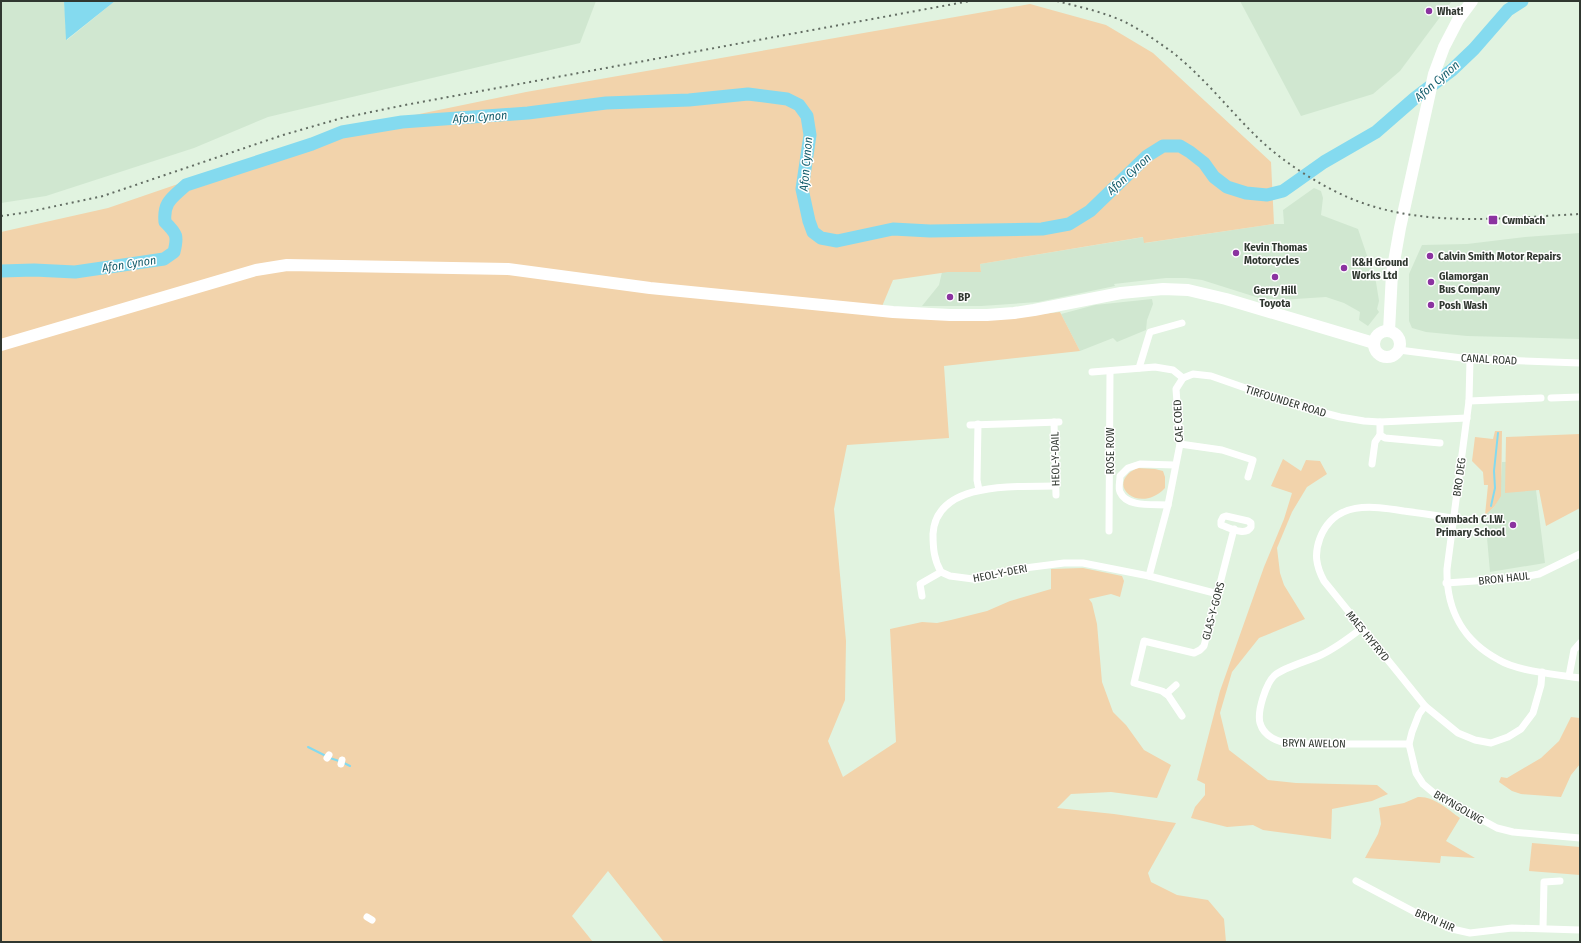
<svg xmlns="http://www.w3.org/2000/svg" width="1581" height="943" font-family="'Fira Sans Condensed',sans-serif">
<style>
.built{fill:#d0e7d0}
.green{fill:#f2d3ab}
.water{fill:#84daef}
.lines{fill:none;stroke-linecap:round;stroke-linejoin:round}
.stream{stroke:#84daef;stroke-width:2}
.river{stroke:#84daef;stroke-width:13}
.minor{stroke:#fff;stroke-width:7}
.primary{stroke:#fff;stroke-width:12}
.rail{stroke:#636d63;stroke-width:2;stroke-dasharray:2 4;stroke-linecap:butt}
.poi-dot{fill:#8b33a0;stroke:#fff;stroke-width:1.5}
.labels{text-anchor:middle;stroke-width:3;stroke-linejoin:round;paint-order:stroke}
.poi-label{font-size:11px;font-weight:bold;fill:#303730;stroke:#fff;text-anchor:start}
.street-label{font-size:11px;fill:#303730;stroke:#fff}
.water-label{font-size:12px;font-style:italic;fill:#175f6d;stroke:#fff}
</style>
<rect width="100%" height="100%" fill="#e1f3e0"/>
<!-- built -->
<g class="built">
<path d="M1,1H64L67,40L115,1H596L580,43L268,117L194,148L46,196L1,203Z"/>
<path d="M1240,1H1452L1400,71L1373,94L1301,116Z"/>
<path d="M1314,188L1321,191L1323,198L1321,215L1358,229L1376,282L1379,301L1377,309L1379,312L1368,326L1359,320L1360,312L1344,303L1326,297L1280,300L1259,298L1202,280L1186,278H1166L1114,284L1115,286L1038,302L981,306H922L939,285L942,272H981L980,264L1144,237L1145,243L1274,224H1284L1283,210Z"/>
<path d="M1580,233V339L1467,336L1426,332L1412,328L1409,321V274L1422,245L1467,244L1525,237Z"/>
<path d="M1152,299L1153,304L1147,320L1146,330L1117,342L1113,338L1080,351L1061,314L1095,305Z"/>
<path d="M1538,461L1539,490H1536L1545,563L1490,572L1485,515L1494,507L1500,496L1502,462Z"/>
</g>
<!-- green -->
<g class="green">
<path d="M1030,4L1106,25L1153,53L1271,162L1274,224L1144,243L1143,237L980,264L981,272H948L893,280L878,316L1033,315L1060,312L1080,351L944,366L949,438L847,445L834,509L846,641L845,700L828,741L843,777L896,742L890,629L922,622L937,623L951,620L987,611L1010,601L1051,589V569L1083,568L1122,576L1124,581L1120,597L1111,594L1089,599L1092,603L1097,624L1102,682L1113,712L1126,725L1144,750L1171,765L1157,798L1111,792L1071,794L1057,808L1114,814L1176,823L1148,873L1151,882L1177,895L1208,900L1224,919L1226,942H664L608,871L572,916L593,942H1V232L108,208L312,138L342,130L526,92Z"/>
<path d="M1495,431H1502L1501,496L1494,507L1485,515L1488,485H1484L1483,472L1472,461L1475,437L1493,439Z"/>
<path d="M1580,434V508L1546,526L1539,490L1505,493L1506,437Z"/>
<path d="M1283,459L1301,471L1306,460L1320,461L1327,474L1307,487L1292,512L1277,548L1280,573L1284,585L1305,619L1259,638L1232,672L1220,713L1229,750L1268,780L1296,783L1377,785L1388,794L1372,801L1332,809L1331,839L1263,830L1253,825L1227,827L1191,818L1195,807L1205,795V784L1197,780L1220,691L1264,567L1284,519L1292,493L1271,486Z"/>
<path d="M1137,468L1155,469L1163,471L1165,477V488C1140,515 1103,485 1137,468Z"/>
<path d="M1571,717L1580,718V764L1571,775L1561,797L1521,794L1512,791L1499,782L1501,777L1507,778L1541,758L1559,741Z"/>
<path d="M1418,797C1434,796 1447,809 1460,818L1446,841L1475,858L1441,856L1440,863L1365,858L1378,834L1381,824L1379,808L1404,803Z"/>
<path d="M1532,843L1580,847V875L1529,871Z"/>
</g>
<!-- water -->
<path class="water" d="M64,1H115L66,40Z"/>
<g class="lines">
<!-- stream -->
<g class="stream">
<path d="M1491,506L1495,488L1494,471L1498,433"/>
<path d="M308,747L326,756"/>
<path d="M330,758L339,761"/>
<path d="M344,763L350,766"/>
</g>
<!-- river -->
<path class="river" d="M1,271L34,270L75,272L164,259L174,252C178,236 177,234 165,222C163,202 172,198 186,185L312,144L342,132L402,122L528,113L606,103L689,100L748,94L787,99L799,105L807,116L810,135L802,189L809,221L813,232L821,238L837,241L893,229L930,231L1042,229L1069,224L1090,211L1147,156L1163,146H1180L1190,152L1204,163L1214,177L1227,187L1246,193L1267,195L1283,191L1324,162L1376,132L1415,98L1452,70L1474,49L1508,10L1522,1"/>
<!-- minor -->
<g class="minor">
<path d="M1399,350L1470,359L1580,363"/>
<path d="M1470,359L1469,401L1447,569C1446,609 1463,641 1499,660C1517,671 1558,675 1580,678"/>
<path d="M1139,368L1150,332L1182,323"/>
<path d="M1092,372L1155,367L1173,370L1183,378L1193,374L1211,376L1294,405L1340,417L1364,421L1380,422L1467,418"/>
<path d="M1551,398L1580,397"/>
<path d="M1469,401L1541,398"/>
<path d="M1054,422L1056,495"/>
<path d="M978,424L977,480L979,490"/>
<path d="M970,425L1059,422"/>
<path d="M1380,435L1385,438L1440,443"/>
<path d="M1180,444L1222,450L1253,460L1248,477"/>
<path d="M1372,464L1375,442L1380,435V422"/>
<path d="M1055,486C1018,487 936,480 933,534C933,548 934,560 941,572L950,576L973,579L1017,569L1064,563H1083L1149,576L1218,594"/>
<path d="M1168,505C1153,504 1127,508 1120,492C1118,488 1120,481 1120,476L1128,468L1140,464L1175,465"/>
<path d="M1226,516L1248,521L1251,523V527C1246,536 1232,529 1224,526L1221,525V521L1223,517Z"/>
<path d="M1453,518C1437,516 1421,513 1404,511C1372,506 1335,500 1320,538C1314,554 1316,566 1324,581L1425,706L1458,733L1475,740L1491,743L1508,737L1521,729L1533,713L1541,685L1542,672"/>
<path d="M1109,531L1110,371"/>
<path d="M1149,576L1168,505L1180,444L1176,389L1183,378"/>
<path d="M1446,583L1518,578L1539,574L1580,554"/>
<path d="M922,596L920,584L941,572"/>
<path d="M1362,628C1349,638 1336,648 1321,655C1308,661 1285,667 1275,675C1266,683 1257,711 1260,723C1264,737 1278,742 1291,744H1409"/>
<path d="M1569,676L1574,650L1580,643"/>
<path d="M1166,694L1176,685"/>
<path d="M1425,706L1419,714L1412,732L1409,744L1416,773L1423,784L1435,794L1497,828L1513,832L1580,838"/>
<path d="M1182,716L1168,695L1162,691L1134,683L1144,641L1194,653L1200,650L1204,646L1234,529"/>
<path d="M327,758L329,755"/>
<path d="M341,764L342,760"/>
<path d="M1356,881L1426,918L1452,929L1470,933L1512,928L1580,930"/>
<path d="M367,917L372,920"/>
<path d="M1543,928L1544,882L1560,881"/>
</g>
<!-- primary -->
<g class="primary">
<circle cx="1387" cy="344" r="13"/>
<path d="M1389,331L1392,273L1400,228L1434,74L1444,47L1458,20L1472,1"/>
<path d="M1,345L256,270L287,265L508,269L650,288L893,312L950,315H987L1014,313L1034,310L1121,293L1163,289L1188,290L1226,299L1374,343"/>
</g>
<!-- rail -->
<g class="rail">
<path d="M1057,1C1080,7 1108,13 1129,24C1144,32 1158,42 1172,52C1204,77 1230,111 1259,139C1282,161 1316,183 1345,196C1419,229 1501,218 1580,214"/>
<path d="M1,216L23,213L103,196L283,135L342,118L405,105L970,1"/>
</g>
</g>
<!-- markers -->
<g class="poi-dot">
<circle cx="1429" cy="11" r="4"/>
<rect x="1488" y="215" width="10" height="10" rx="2"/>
<circle cx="1236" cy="253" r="4"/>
<circle cx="1430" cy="256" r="4"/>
<circle cx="1344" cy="268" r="4"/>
<circle cx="1275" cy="277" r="4"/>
<circle cx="1431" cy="282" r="4"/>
<circle cx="950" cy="297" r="4"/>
<circle cx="1431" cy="305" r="4"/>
<circle cx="1513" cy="525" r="4"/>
</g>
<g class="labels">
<!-- poi labels -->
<g class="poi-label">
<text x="1437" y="15">What!</text>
<text x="1502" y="224">Cwmbach</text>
<text x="1244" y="251">Kevin Thomas<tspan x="1244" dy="13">Motorcycles</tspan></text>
<text x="1438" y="260">Calvin Smith Motor Repairs</text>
<text x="1352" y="266">K&amp;H Ground<tspan x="1352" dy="13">Works Ltd</tspan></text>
<text x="1439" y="280">Glamorgan<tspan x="1439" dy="13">Bus Company</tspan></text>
<text x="1275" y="294" text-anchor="middle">Gerry Hill<tspan x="1275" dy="13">Toyota</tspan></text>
<text x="958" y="301">BP</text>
<text x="1439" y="309">Posh Wash</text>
<text x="1505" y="523" text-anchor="end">Cwmbach C.I.W.<tspan x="1505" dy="13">Primary School</tspan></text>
</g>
<!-- street labels -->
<g class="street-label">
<text transform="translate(1489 359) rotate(3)" y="4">CANAL ROAD</text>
<text transform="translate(1286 401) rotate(17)" y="4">TIRFOUNDER ROAD</text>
<text transform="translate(1178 421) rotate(-93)" y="4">CAE COED</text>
<text transform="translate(1110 451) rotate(-90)" y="4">ROSE ROW</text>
<text transform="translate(1055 459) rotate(-91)" y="4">HEOL-Y-DAIL</text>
<text transform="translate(1459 477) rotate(-82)" y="4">BRO DEG</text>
<text transform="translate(1000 573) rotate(-11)" y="4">HEOL-Y-DERI</text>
<text transform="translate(1504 578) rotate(-6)" y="4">BRON HAUL</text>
<text transform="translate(1213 611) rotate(-75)" y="4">GLAS-Y-GORS</text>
<text transform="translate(1368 636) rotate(51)" y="4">MAES HYFRYD</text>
<text transform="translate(1314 743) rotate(1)" y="4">BRYN AWELON</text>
<text transform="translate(1459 807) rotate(30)" y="4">BRYNGOLWG</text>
<text transform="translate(1435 920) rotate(23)" y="4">BRYN HIR</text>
</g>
<!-- water labels -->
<g class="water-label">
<text transform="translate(1437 81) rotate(-41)" y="4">Afon Cynon</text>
<text transform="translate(480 117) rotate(-4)" y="4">Afon Cynon</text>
<text transform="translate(806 164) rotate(-85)" y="4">Afon Cynon</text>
<text transform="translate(1129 174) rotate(-42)" y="4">Afon Cynon</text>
<text transform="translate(129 264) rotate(-9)" y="4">Afon Cynon</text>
</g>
</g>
<!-- border -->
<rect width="1581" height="943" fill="none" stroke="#303730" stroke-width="4"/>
</svg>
